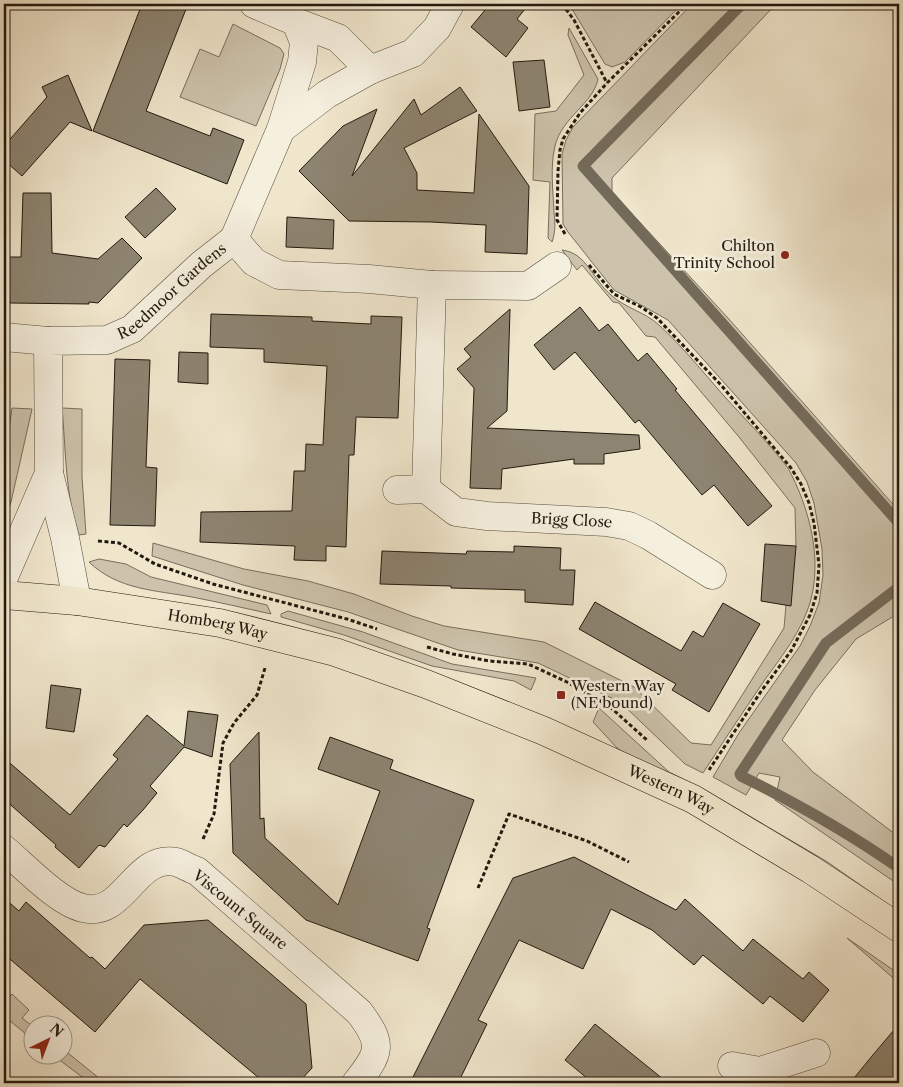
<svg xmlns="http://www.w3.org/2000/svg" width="903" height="1087" font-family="'Libre Caslon Text',serif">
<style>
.green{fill:#cdc3ac;stroke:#786e5d}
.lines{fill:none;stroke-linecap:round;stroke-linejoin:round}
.stream{stroke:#746a59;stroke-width:11}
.building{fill:#8d8471;stroke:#22190e}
.street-casing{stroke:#564c3e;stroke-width:29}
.primary-casing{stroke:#22190e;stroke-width:29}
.path{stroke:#22190e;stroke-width:3;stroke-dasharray:4 2.5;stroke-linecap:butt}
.street{stroke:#f5efde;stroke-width:28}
.primary{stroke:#f0e6cc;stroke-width:28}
.poi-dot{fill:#8f2418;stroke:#f5efde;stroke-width:2}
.labels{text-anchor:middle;stroke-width:5;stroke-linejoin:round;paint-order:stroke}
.poi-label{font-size:15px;fill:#22190e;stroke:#f5efde;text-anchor:end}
.street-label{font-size:15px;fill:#22190e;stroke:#f5efde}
</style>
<rect width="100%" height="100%" fill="#f0e6cc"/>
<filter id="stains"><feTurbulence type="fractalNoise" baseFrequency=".004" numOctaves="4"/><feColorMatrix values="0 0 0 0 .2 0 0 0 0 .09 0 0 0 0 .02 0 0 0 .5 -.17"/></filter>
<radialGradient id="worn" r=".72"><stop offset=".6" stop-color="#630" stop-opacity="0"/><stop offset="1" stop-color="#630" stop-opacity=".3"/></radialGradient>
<!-- green -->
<g class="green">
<path d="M569,4H682L625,62L612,67L605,64Z"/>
<path d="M692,4H776L612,178V192L728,318L899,511V613L856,639L815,690L782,740L813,772L899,837V885L775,800L780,777L759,773L746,795L713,777L739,733L800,646L810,626L819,603L823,575L822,549L814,503L807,482L796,463L668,320L614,290L568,232L563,224L562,154L566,140L573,127Z"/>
<path d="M233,24L280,48L284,54L280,69L256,126L180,97L200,49L219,57Z"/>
<path d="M569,28L598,79C593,104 562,117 555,146C550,167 553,190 554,212C555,222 556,231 552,242L548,238L550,182L533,180L535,114L556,111L584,75L568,35Z"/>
<path d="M562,250C587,253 593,280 611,295C625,308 645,312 659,325C683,347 703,372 724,396C745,419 768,442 788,468C809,507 823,558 810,603C801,632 782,656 764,681C743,712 723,742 703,773L685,764L620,702L538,663L458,650L348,612L243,585L152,556L153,543L244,569L308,581L354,594L412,616L444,626L544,642L634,687L691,743L711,745L784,628L786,605L796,546L795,508L739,437L655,337L646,336L619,303L613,302L582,265L577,270Z"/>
<path d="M12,408L32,409L11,502L4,523V463Z"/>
<path d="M62,408L82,409V477L86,534L79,535C65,495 66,450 62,408Z"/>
<path d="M99,559L126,564L151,577L267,605L271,614C244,608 218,602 192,597C155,590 118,590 89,562Z"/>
<path d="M288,611L363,632L452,664L536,678L531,690L514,681L432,666L344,635L281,617V614Z"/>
<path d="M599,708L669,772L705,790L826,861L899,912L642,764L617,748L593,722Z"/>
<path d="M847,938L899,974V983Z"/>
<path d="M12,994L29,1010L22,1018L32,1026V1039L4,1016V1003Z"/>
<path d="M63,1049L105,1083H90L53,1055L62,1054Z"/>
</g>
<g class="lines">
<!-- stream -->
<g class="stream">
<path d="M742,4L583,166L899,523"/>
<path d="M740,774L826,643L899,587"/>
<path d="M741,776C796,803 849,833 899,868"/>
</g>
</g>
<!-- building -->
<g class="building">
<path d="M142,4H188L146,111L210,136L213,128L244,140L227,184L93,131Z"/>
<path d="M490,4H529L517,19L528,28L506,57L471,27Z"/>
<path d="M544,60L550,107L519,111L513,62Z"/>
<path d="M68,75L92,131L70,122L22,176L4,160V146L47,97L42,87Z"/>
<path d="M460,87L477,111L404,148L417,173V190L474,193L479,114L529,186L527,254L485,252L486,225L431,222L349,221L299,171L343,126L377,109L352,176L414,99L421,115Z"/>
<path d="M156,188L176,209L145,238L125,217Z"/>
<path d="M23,193H51L52,253L98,259L122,238L142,258L98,303L89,302V304L10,303V301L4,300V257H21Z"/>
<path d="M287,217L334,220L333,249L286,247Z"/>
<path d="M580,307L599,331L608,324L638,361L647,353L677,389L675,390L772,506L748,526L714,485L702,495L639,420L635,423L575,352L554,370L534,345Z"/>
<path d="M510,309L507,411L487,428L639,435L640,449L604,454V464H574V459L502,469L501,489L470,488L474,388L457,369L471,357L464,349Z"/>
<path d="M211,314L312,317V321L371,324V316L402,317L398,418L356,417L354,455H349L346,547L326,546V561L294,560L295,546L200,542L201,512L292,511L294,471H305L306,444L323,445L325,404L327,366L264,362V349L210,347Z"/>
<path d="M179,352L208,353V384L178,382Z"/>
<path d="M115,359L150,360L146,467L157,468L155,526L110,525Z"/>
<path d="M765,544L796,546L791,606L761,601Z"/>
<path d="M514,546L561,548L560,570H575L573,605L525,602V590L451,588V586L380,584L382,551L466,554L467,551L514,552Z"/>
<path d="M595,602L681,651L693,631L703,637L723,603L760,624L709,712L672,690L676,684L579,629Z"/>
<path d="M51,685L81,689L74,732L46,728Z"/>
<path d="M188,711L218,715L212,757L184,747L150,786L157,793L143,810L127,827L124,824L105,847L99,845L79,868L55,847L56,845L4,799V758L70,815L118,759L113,755L147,715L184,746Z"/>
<path d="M259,732L260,819L264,818L265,838L338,905L380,791L318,769L330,737L393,760L390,769L474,800L427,928L430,929L418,961L306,920L233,853L230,764Z"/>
<path d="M574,857L676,910L685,899L743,951L753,939L803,979L809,972L829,990L803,1022L770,996L763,1004L703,955L694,965L652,930L611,909L583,969L519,940L478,1020L487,1024L458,1083H410L513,878Z"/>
<path d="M4,898L19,911L26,902L90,958L92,957L105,969L144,925L208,920L306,1004L312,1068L298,1083H265L140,979L95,1032L4,954Z"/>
<path d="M595,1024L632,1054L668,1083H593L565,1060Z"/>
<path d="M899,1024V1083H850L872,1056Z"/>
</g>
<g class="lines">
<defs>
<g id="street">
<path d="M254,4L296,22L304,42L302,62L281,129"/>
<path d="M296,22L338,38L370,70"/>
<path id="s1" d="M234,239L254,262L279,275L369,279L432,285L426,489L456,512L487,516L606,522L629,526L648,535L712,575"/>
<path d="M432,285L528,286L557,266"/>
<path d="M4,337L48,341"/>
<path d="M49,473L65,538L77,601"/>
<path d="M397,490L426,489"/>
<path id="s2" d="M4,577L49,473L48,341L107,340L132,329L201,265L234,239L281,129L327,94L370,70L413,53L437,28L450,4"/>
<path d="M4,849C23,865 59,903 83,908C124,919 135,853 176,862C183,864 190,869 197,871L359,1012C384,1045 380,1053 356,1083"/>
<path d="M732,1066L760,1071L816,1053"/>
</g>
<g id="primary">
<path id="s3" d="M4,595L77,601L220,623L335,652L426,684L544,731L693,799L810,869L899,928"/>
</g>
</defs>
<!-- street casing -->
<use href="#street" class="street-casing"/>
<!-- primary casing -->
<use href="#primary" class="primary-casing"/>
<!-- path -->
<g class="path">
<path d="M562,4L574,20L607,83"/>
<path d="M565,234L557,220L558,171L560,150L563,139L580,113L607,83L687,4"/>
<path d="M589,265L614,294L641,307L657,318L721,385L791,468L801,484L809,503L814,523L819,565L817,593L810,615L791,651L762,690L709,770"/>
<path d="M98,541L119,543L155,564L213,584L347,619L377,629"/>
<path d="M427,647L453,654L489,661L528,664L567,682L609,706L648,741"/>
<path d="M203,839L214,814L223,743L234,723L257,695L265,668"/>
<path d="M478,888L509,814L587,841L629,862"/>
</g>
<!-- street -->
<use href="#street" class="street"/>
<!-- primary -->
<use href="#primary" class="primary"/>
</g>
<!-- markers -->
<g class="poi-dot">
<circle cx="785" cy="255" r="5"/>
<rect x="556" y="690" width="10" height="10" rx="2.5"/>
</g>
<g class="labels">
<!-- poi labels -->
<g class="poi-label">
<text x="775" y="251">Chilton<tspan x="775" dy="17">Trinity School</tspan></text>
<text x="571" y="691" text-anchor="start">Western Way<tspan x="571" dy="17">(NE bound)</tspan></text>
</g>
<!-- street labels -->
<g class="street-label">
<text dy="5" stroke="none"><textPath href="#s2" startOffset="386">Reedmoor Gardens</textPath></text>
<text dy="5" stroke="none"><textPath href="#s1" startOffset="570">Brigg Close</textPath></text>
<text dy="5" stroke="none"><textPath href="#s3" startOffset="216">Homberg Way</textPath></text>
<text dy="5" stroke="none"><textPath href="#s3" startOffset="700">Western Way</textPath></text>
<text transform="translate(240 910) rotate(39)" y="5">Viscount Square</text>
</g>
</g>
<!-- margin -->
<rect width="903" height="1087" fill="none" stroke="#f0e6cc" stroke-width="20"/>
<rect x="5" y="5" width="893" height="1077" fill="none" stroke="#22190e" stroke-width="2.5"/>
<rect x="10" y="10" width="883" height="1067" fill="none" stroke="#22190e"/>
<!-- north arrow -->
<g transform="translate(48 1040) rotate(42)"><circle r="24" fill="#f5efde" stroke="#a1998b"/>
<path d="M0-4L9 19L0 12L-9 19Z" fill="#8f2418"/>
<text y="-8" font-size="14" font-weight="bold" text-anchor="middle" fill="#22190e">N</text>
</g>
<rect width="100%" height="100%" filter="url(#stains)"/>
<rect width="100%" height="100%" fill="url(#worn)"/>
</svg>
